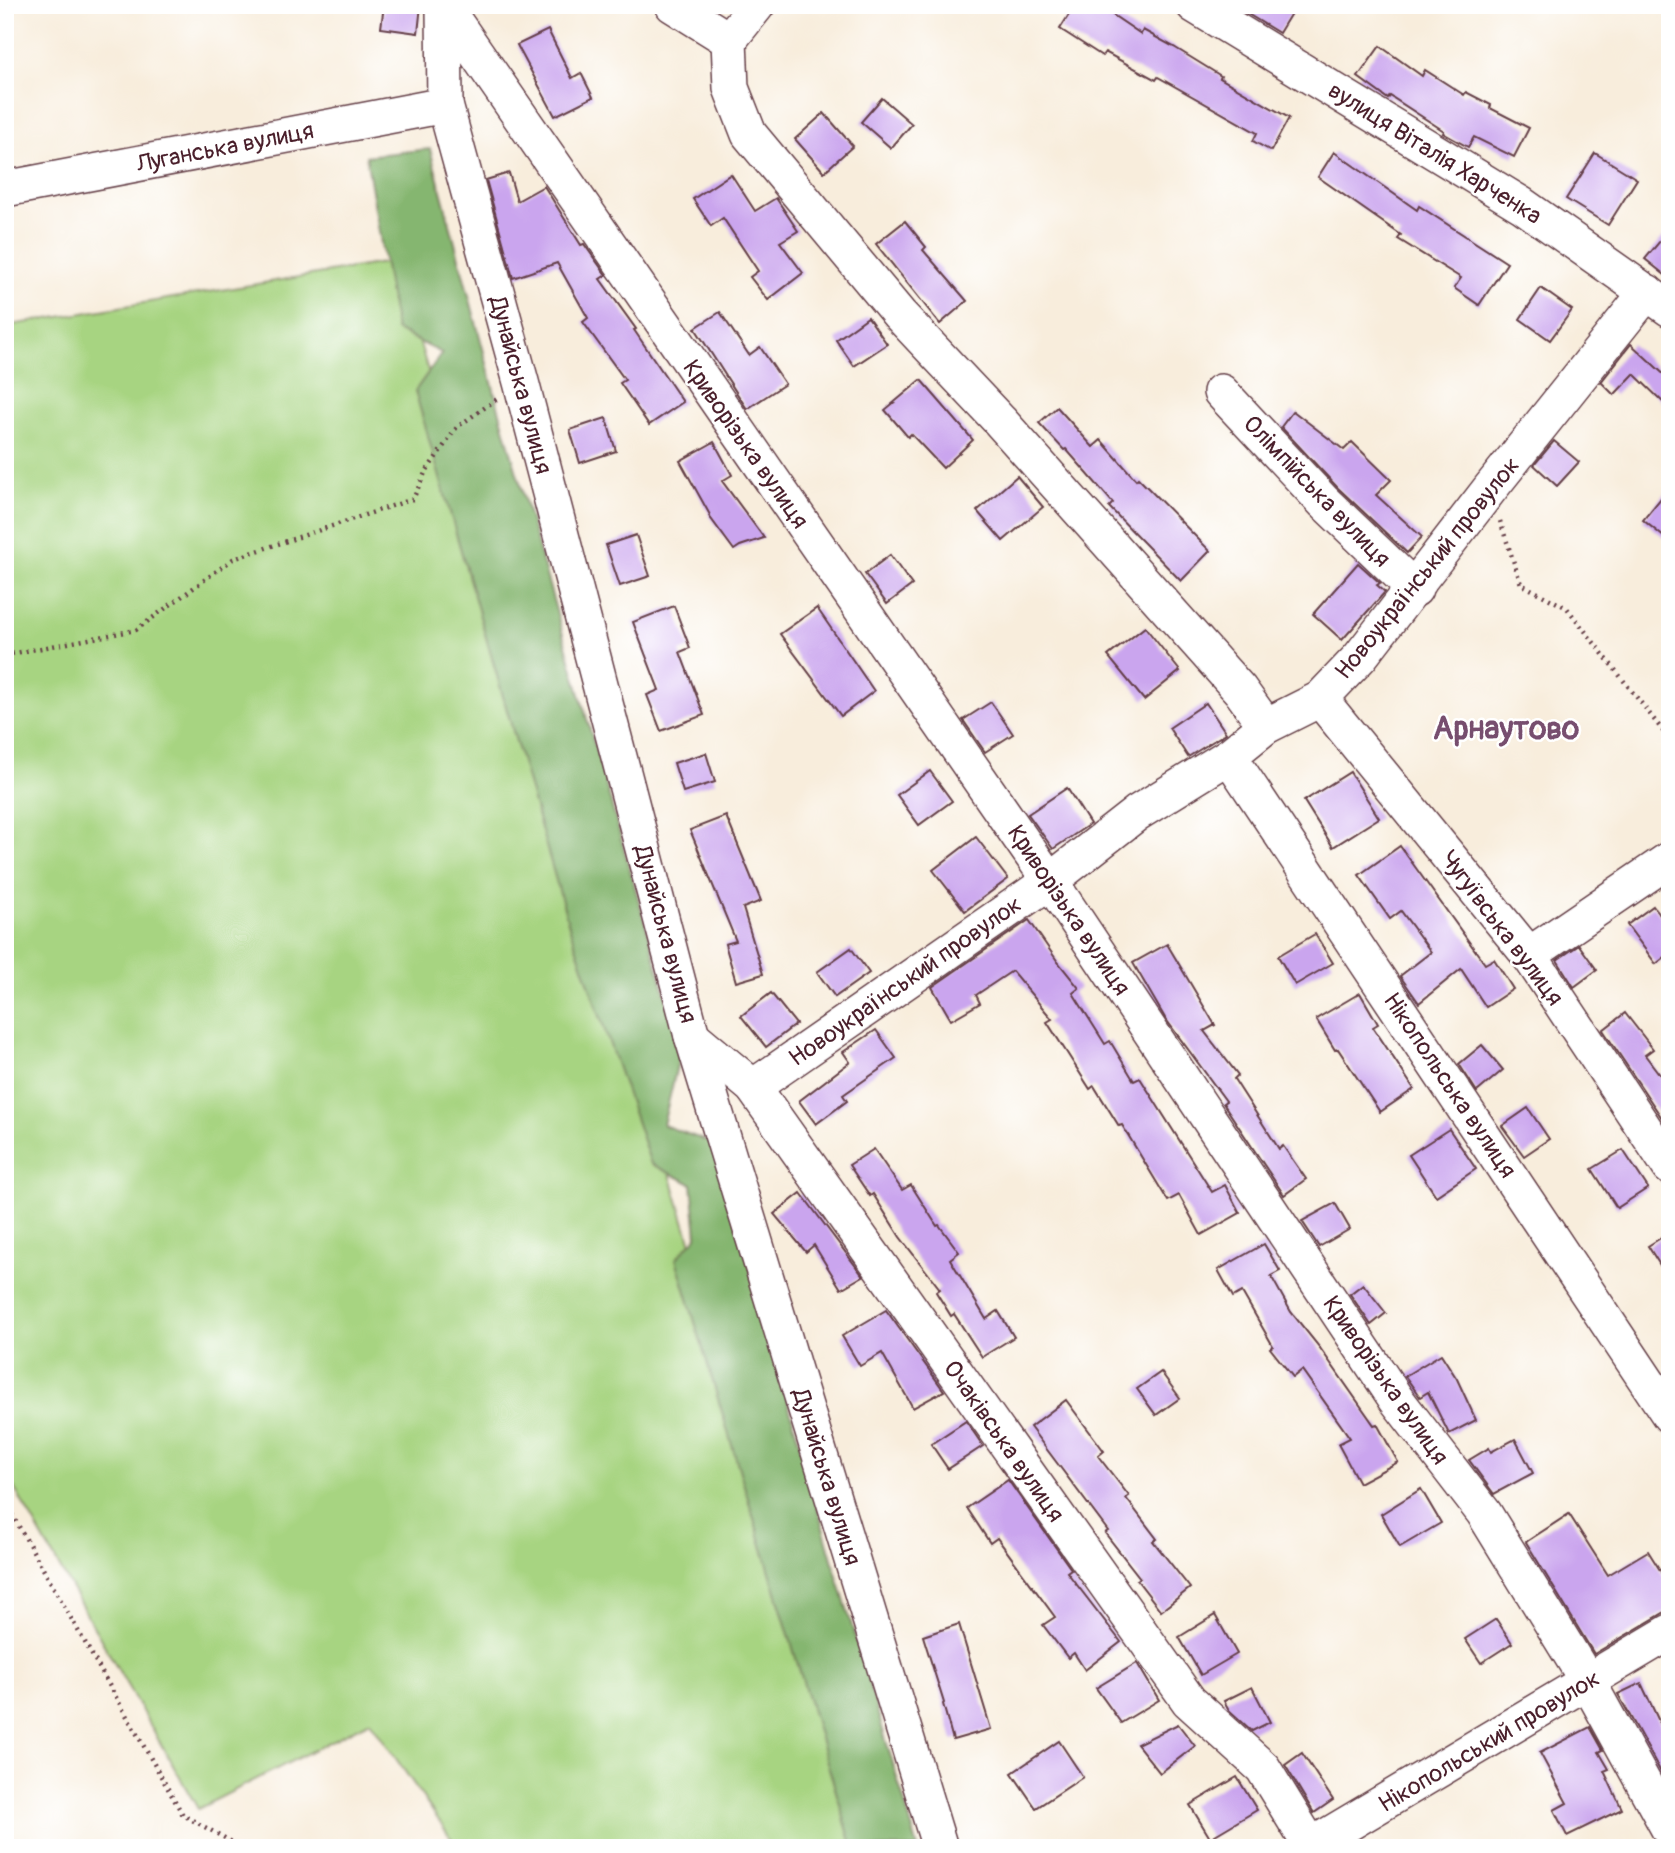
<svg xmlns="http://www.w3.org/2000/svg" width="1675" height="1853" font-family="Pangolin,sans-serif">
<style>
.green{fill:#a7d481;stroke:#787a56;stroke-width:2}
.forest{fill:#85b66f;stroke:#686a4d;stroke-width:2}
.building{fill:#caa5ee}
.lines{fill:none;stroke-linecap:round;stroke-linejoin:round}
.minor-casing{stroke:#643e46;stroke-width:38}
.path{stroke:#643e46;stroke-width:4.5;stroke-dasharray:2 5;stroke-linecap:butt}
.minor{stroke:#fff;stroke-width:35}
.labels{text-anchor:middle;stroke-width:5;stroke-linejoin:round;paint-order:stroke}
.street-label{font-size:24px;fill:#4a1f2b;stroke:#fff}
.district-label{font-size:32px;font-weight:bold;fill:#774e6f;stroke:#fff}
</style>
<rect width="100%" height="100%" fill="#fff"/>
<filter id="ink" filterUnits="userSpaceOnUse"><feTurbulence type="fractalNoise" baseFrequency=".0143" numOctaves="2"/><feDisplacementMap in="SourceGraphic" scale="14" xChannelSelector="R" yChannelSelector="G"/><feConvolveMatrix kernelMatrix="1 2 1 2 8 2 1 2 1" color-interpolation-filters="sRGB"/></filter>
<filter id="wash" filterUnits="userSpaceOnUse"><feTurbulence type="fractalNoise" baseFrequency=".00686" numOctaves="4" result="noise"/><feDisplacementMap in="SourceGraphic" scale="28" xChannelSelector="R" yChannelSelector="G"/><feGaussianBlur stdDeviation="1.57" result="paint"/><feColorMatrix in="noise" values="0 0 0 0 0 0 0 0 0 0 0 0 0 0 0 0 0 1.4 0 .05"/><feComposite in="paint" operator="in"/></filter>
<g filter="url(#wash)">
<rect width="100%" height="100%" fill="#f8eddc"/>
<!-- green -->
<path class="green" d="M395,261L873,1848H601L599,1843L589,1848H458L370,1721L198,1809L5,1472V326Z"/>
<!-- forest -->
<path class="forest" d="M430,149L503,424L681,1049L663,1125L715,1144L834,1566L918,1848H853L676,1259L697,1236L692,1184L651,1164L570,929L415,391L442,353L396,330L366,156Z"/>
<g id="blocks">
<!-- building -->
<g class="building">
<path d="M384,5H421L418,33L381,28Z"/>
<path d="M1075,5H1098L1141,34L1143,30L1174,47L1221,76L1220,78L1289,118L1271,151L1253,141L1257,133L1158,77L1156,80L1105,52L1102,56L1060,29Z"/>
<path d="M1233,5H1296L1279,33Z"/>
<path d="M548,30L572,78L581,73L593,97L555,116L517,45Z"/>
<path d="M1380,46L1422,76L1425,70L1464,95L1466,92L1491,105L1490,108L1529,128L1514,157L1474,137L1468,147L1443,133L1444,131L1390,96L1388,99L1358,77Z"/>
<path d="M882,98L912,124L891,148L861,122Z"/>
<path d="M824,113L853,146L824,172L795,139Z"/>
<path d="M1334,152L1417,210L1419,206L1507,263L1479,305L1454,288L1461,278L1398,239L1401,235L1318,177Z"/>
<path d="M1595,153L1637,179L1608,225L1566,199Z"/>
<path d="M509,173L517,201L544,186L581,245L584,244L606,275L600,279L636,329L634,330L683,402L649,425L620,383L625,380L583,322L588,318L557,263L513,278L486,180Z"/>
<path d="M731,174L755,211L776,198L798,231L780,242L803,273L768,300L750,277L758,271L723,218L711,226L693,199Z"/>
<path d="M905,221L926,247L923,250L967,301L940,324L876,244Z"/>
<path d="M1670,229V279L1645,259Z"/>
<path d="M1541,288L1572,310L1550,340L1520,319Z"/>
<path d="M720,312L749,355L760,347L785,384L747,409L695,328Z"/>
<path d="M868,317L887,344L854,366L836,340Z"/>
<path d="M1631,344L1670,380V409L1634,374L1614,395L1601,382Z"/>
<path d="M921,380L973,440L943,468L911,434L908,437L885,410Z"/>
<path d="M1057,407L1093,447L1101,440L1136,480L1138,478L1210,551L1181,581L1109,507L1113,503L1066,449L1064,450L1039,423Z"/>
<path d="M1293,411L1344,450L1352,442L1391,480L1376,495L1422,537L1407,553L1338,488L1281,427Z"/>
<path d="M606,418L616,451L580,463L570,430Z"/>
<path d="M1554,441L1579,462L1557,486L1534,465Z"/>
<path d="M714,442L732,475L722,481L764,538L740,546L734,550L709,516L710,515L680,461Z"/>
<path d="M1017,476L1043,507L1003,541L977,511Z"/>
<path d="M1670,487V542L1643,520Z"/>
<path d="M636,535L650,576L620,586L606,545Z"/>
<path d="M890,555L912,585L887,604L865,574Z"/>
<path d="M1358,563L1380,583L1377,585L1385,592L1342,640L1313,614Z"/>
<path d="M674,606L690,648L680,652L704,715L661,731L647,695L659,690L633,622Z"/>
<path d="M817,608L874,691L841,716L780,634Z"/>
<path d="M1145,627L1180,671L1144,700L1108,656Z"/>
<path d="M991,702L1013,734L985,752L963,720Z"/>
<path d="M1206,703L1226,733L1188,757L1169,728Z"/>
<path d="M706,753L715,782L683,792L674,763Z"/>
<path d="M930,771L952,801L919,825L897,795Z"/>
<path d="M1350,772L1379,818L1333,847L1304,801Z"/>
<path d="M1067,788L1090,824L1053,849L1028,814Z"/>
<path d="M726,816L761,901L743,908L763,974L736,982L725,944L736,941L690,830Z"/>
<path d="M976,837L1008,879L965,911L933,870Z"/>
<path d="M1400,846L1485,964L1494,959L1513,989L1486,1007L1461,969L1419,1003L1400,976L1431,952L1401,911L1390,919L1359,875Z"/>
<path d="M1653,906L1670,928V953L1656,964L1627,925Z"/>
<path d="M1029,920L1058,962L1079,988L1073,993L1105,1044L1110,1041L1134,1081L1140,1078L1212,1192L1225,1185L1240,1213L1201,1235L1179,1195L1168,1201L1122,1125L1119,1126L1094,1086L1090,1089L1067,1053L1047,1022L1052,1019L1012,971L976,995L980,1003L951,1020L932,987Z"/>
<path d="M1315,934L1333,963L1295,985L1278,956Z"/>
<path d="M1167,944L1215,1025L1204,1031L1238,1075L1234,1079L1279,1149L1283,1146L1306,1179L1284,1195L1223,1103L1226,1101L1165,1018L1133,963Z"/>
<path d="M1579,945L1597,970L1574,987L1557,960Z"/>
<path d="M851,948L869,973L835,997L817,972Z"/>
<path d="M771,993L796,1024L766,1047L741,1016Z"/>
<path d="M1360,993L1378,1024L1373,1027L1414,1089L1380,1112L1338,1049L1335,1050L1316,1019Z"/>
<path d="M1625,1013L1653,1049L1645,1055L1670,1088V1130L1603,1030Z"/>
<path d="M876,1030L896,1058L843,1095L847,1101L816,1124L799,1101L850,1062L843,1052Z"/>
<path d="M1482,1045L1503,1070L1477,1092L1459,1064Z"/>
<path d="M1528,1108L1549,1139L1524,1156L1502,1126Z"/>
<path d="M1449,1129L1476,1169L1436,1196L1409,1155Z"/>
<path d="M874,1149L902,1190L911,1185L937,1226L939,1225L959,1252L950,1259L986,1319L998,1311L1014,1337L982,1357L954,1314L951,1316L936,1292L940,1289L900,1237L873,1194L870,1196L849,1165Z"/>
<path d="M1623,1150L1648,1188L1617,1208L1592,1169Z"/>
<path d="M801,1193L863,1276L841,1289L814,1245L806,1252L774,1214Z"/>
<path d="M1335,1203L1350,1229L1319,1247L1302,1221Z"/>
<path d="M1670,1232V1281L1648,1246Z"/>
<path d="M1264,1244L1280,1271L1271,1276L1291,1312L1320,1348L1374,1425L1377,1424L1398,1462L1359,1483L1338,1444L1350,1438L1302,1370L1293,1377L1270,1348L1273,1346L1242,1292L1233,1297L1218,1270Z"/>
<path d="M1363,1284L1386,1313L1371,1325L1350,1294Z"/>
<path d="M886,1310L944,1391L913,1408L882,1353L860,1366L842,1336Z"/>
<path d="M1441,1354L1457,1379L1476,1420L1449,1434L1428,1392L1420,1397L1405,1376Z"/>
<path d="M1161,1372L1180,1398L1156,1415L1137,1389Z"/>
<path d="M1066,1400L1104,1451L1098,1456L1129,1496L1126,1498L1157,1539L1153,1541L1190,1588L1161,1611L1137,1580L1140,1578L1105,1533L1108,1531L1030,1427Z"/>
<path d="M966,1421L983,1446L948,1469L931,1444Z"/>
<path d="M1515,1439L1533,1473L1494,1494L1469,1460L1489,1448L1491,1452Z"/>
<path d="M1008,1480L1071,1569L1067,1572L1121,1642L1085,1670L1074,1653L1068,1658L1043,1625L1055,1617L997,1538L990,1543L967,1508Z"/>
<path d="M1421,1489L1441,1523L1400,1547L1381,1514Z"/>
<path d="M1569,1514L1608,1575L1648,1551L1670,1586V1609L1594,1654L1526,1542Z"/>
<path d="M1215,1615L1237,1654L1201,1675L1179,1637Z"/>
<path d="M1496,1619L1512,1643L1481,1663L1465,1639Z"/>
<path d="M959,1624L991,1729L953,1740L943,1704L944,1703L923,1636Z"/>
<path d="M1137,1663L1159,1700L1121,1723L1096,1688Z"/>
<path d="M1641,1683L1665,1734L1670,1731V1773L1663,1776L1618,1694Z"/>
<path d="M1252,1687L1270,1722L1252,1731L1229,1710L1224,1701Z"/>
<path d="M1178,1724L1195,1746L1160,1773L1137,1744Z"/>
<path d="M1590,1727L1603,1750L1599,1752L1609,1769L1604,1771L1622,1809L1567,1836L1554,1810L1567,1803L1540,1753Z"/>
<path d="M1059,1741L1083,1777L1036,1808L1012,1773Z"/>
<path d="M1302,1753L1333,1800L1314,1813L1285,1765Z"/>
<path d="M1237,1777L1257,1810L1210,1838L1190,1805Z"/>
</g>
</g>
</g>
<g filter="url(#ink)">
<use href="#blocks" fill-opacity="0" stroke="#643e46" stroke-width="2"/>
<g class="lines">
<defs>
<g id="minor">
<path d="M443,5L1050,881L1396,1399L1484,1513L1588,1682L1670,1831"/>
<path d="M673,5L729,40"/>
<path d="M1194,5L1522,205L1670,309"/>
<path d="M444,8L445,105L521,382L692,1036L940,1848"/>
<path d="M729,40L731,88L749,134L899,314L1000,421L1240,690L1266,726"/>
<path d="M729,40L757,5"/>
<path d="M5,189L445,105"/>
<path d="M1221,392L1324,502L1415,589"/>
<path d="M1320,699L1529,955L1670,1167"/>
<path d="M1229,756L1670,1416"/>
<path d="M1529,955L1670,859"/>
<path d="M692,1036L753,1087L1189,1701L1263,1768L1312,1848"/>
<path d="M753,1087L1050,881L1137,813L1229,756L1266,726L1320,699L1360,657L1489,490L1647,292"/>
<path d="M1307,1848L1670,1632"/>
</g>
</defs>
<!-- minor casing -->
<use href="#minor" class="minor-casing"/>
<!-- path -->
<g class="path">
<path d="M1500,521L1521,584L1567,608L1670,740"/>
<path d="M5,655L136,630L233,559L413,499L425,473L457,427L497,399"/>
<path d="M5,1502L183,1815L243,1848"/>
</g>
<!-- minor -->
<use href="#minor" class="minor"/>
</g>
</g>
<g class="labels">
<!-- street labels -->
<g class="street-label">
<text transform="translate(225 147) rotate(-11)" y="8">Луганська вулиця</text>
<text transform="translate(1435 153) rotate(32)" y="8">вулиця Віталія Харченка</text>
<text transform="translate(521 385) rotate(75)" y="8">Дунайська вулиця</text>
<text transform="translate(746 444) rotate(55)" y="8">Криворізька вулиця</text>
<text transform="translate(1317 491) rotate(46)" y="8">Олімпійська вулиця</text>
<text transform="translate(1427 568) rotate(-51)" y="8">Новоукраїнський провулок</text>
<text transform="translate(1069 910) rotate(56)" y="8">Криворізька вулиця</text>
<text transform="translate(1502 928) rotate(53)" y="8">Чугуївська вулиця</text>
<text transform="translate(666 934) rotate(75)" y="8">Дунайська вулиця</text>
<text transform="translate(905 981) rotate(-35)" y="8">Новоукраїнський провулок</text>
<text transform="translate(1450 1085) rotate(56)" y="8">Нікопольська вулиця</text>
<text transform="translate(1386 1380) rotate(55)" y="8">Криворізька вулиця</text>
<text transform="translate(1004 1441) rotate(55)" y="8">Очаківська вулиця</text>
<text transform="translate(827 1477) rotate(73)" y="8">Дунайська вулиця</text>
<text transform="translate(1489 1741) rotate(-31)" y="8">Нікопольський провулок</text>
</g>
<!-- district labels -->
<g class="district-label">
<text x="1506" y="739">Арнаутово</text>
</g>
</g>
<!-- margin -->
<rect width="1675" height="1853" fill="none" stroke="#fff" stroke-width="28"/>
</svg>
